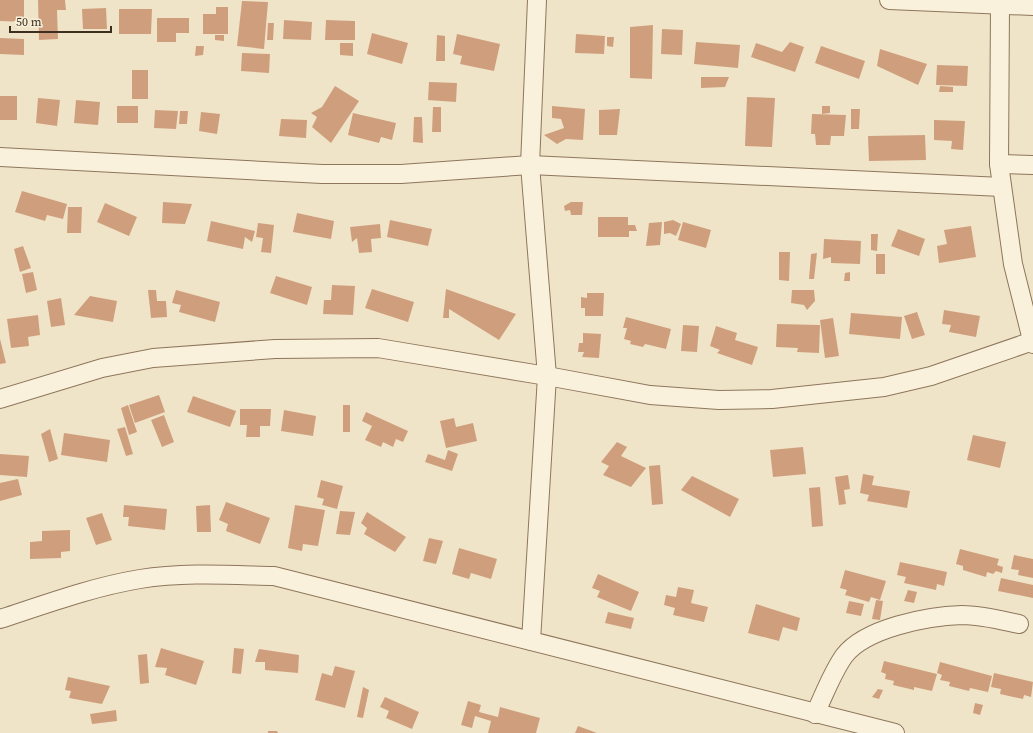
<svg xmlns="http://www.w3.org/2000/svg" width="1033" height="733" font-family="'Source Serif 4',serif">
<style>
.building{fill:#cf9f7d}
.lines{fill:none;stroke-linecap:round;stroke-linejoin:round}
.minor-casing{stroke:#8d765c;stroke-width:20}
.minor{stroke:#faf1dc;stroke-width:18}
</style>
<rect width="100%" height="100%" fill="#f0e4c8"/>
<!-- building -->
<g class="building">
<path d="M0,0H24V22L0,21Z"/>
<path d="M38,0H65L66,10H57L58,39L39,40Z"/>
<path d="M242,1L268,2L264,49L237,46Z"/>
<path d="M216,7H228V34H203V14H216Z"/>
<path d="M106,8L107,29H83L82,9Z"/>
<path d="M119,9H152L151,34H119Z"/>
<path d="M157,18H189V33H176V42H157Z"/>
<path d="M284,20L312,22L311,40L283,39Z"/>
<path d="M326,20L355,21V40H325Z"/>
<path d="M268,23H274L273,40H267Z"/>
<path d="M653,25L652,79L630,78V27Z"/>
<path d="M662,29L683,30L682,55L661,54Z"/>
<path d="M372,33L408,43L402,64L367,54Z"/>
<path d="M457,34L500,44L494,71L460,64L462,56L453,54Z"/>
<path d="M576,34L605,36L604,54L575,53Z"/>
<path d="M215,35H224V41L215,40Z"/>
<path d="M437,35L445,36V61H436Z"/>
<path d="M607,37H614L613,47L607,46Z"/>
<path d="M0,38L24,39V55L0,54Z"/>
<path d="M696,42L740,45L738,68L694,64Z"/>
<path d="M790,42L804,47L795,72L751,57L756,43L782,52Z"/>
<path d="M340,43H353V56L340,55Z"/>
<path d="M196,46H204L203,55L195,56Z"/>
<path d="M821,46L865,61L859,79L815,63Z"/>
<path d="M880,49L927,64L918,85L877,66Z"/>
<path d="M242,53L270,54L269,73L241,71Z"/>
<path d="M937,65L968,66L967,86L936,85Z"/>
<rect x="132" y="70" width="16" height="29"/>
<path d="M701,77H729L725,87L701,88Z"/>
<path d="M429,82L457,83L456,102L428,100Z"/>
<path d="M335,86L359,101L331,143L312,127L317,117L311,113L322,107Z"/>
<path d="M940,86L953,87V92H939Z"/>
<rect x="0" y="96" width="17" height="24"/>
<path d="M747,97L775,98L772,147L745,146Z"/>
<path d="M38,98L60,100L57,126L36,123Z"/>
<path d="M76,100L100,102L98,125L74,123Z"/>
<rect x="117" y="106" width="21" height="17"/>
<path d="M552,106L585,109L583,140L566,139L557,144L544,135L564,128L561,119L552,118Z"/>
<path d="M822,106H830V113L822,114Z"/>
<path d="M433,107H441V132H432Z"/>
<path d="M620,109L617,135H599V110Z"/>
<path d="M851,109H860L859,129H851Z"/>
<path d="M155,110L178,111L176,129L154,128Z"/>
<path d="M180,111H188L187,124H179Z"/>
<path d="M201,112L220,114L217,134L199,131Z"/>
<path d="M353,113L396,123L392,140L381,137L379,143L348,135Z"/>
<path d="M812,114L846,115L844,136H831L830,145H816L815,134H811Z"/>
<path d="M414,117H422L423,143L413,142Z"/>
<path d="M281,119L307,120L306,138L279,136Z"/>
<path d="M934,120L965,121L963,150L951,149L952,141L934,140Z"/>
<path d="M925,135L926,160L869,161L868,136Z"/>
<path d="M22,191L67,204L63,219L47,215L45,221L15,212Z"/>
<path d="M163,202L192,204L185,224L162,223Z"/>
<path d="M571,202H583L582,215H571L570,210L565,211L564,206Z"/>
<path d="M105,203L137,217L129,236L97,222Z"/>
<path d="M68,207H82L81,233H67Z"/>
<path d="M297,213L334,221L331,239L293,232Z"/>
<path d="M598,217H628V225H635L637,231H629V237H598Z"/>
<path d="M390,220L432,229L428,246L387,237Z"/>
<path d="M673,220L681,224L676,236L670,233L664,234V222Z"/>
<path d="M211,221L255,231L252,242L245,237L243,249L207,241Z"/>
<path d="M662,222L660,245L646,246L649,223Z"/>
<path d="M683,222L711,230L706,248L678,240Z"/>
<path d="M258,223L274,225L271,253L261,252L263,238L256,237Z"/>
<path d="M380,224L381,238L371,239L372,252L359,253L357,238L352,242L350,227Z"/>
<path d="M971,226L976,257L939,263L937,246L947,244L944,230Z"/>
<path d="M898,229L925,239L919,256L891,246Z"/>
<path d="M871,234H878L877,251L871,250Z"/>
<path d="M824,239L861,241L860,264L831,263V257L823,259Z"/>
<path d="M23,246L31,268L20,272L14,249Z"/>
<path d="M779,252H790L789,281L779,280Z"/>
<path d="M817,253L814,279H809L811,254Z"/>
<rect x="876" y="254" width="9" height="20"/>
<path d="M33,272L37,290L26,293L22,274Z"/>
<path d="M850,272V281H844L845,273Z"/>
<path d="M276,276L312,287L307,305L270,293Z"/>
<path d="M332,285L355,286L353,315L323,314L324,300H331Z"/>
<path d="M372,289L414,302L408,322L365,308Z"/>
<path d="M446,289L516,314L499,340L449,309V318H443Z"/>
<path d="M148,290H156L157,301H166L167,317L151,318Z"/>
<path d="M176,290L220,302L215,322L179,312L181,305L172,303Z"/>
<path d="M792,290H814L815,301L807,310L804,305L791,303Z"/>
<path d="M587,293H604L603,316H585V308H581V297L587,298Z"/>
<path d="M90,296L117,301L113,322L74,315Z"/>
<path d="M61,298L65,325L51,327L47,301Z"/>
<path d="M944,310L980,316L976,337L949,332L951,325L942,324Z"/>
<path d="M917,312L925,335L912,339L904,316Z"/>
<path d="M851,313L902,317L900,339L849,334Z"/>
<path d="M38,315L40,335L28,337L29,346L11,348L7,319Z"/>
<path d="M626,317L671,329L666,349L645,344L643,347L630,344L631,341L624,339L627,328H623Z"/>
<path d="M833,318L839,356L825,358L820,320Z"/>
<path d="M777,324L820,325L819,353L797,352L798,348L776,347Z"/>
<path d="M683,325L699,326L697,352L681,351Z"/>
<path d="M716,326L737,333L735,340L758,347L752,365L717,353L720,350L710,346Z"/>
<path d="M583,333L601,334L599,358L582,357L584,352H578L579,343H583Z"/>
<path d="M0,339L6,363L0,364Z"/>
<path d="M159,395L165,412L135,423L129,405Z"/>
<path d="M193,396L236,411L230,427L187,412Z"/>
<path d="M128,405L137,432L129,435L121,408Z"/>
<rect x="343" y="405" width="7" height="27"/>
<path d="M240,409H271L270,426H260V437H246L247,425H240Z"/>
<path d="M284,410L316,416L313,436L281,431Z"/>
<path d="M366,412L408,431L403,442L396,439L393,447L383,442L381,447L365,440L372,426L362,421Z"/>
<path d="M164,415L174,442L162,447L151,420Z"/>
<path d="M454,418L456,427L473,423L477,441L446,448L440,421Z"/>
<path d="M125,427L133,454L126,456L117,429Z"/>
<path d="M50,429L58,459L49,462L41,434Z"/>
<path d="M64,433L110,440L107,462L61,455Z"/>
<path d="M973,435L1006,442L1000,468L967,460Z"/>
<path d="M617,442L627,447L621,456L646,468L631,487L603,475L609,466L601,462Z"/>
<path d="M803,447L806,474L773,477L770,450Z"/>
<path d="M448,450L458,454L452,471L425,462L428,454L445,460Z"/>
<path d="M0,454L29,456L27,477L0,475Z"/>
<path d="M660,465L663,504L652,505L649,466Z"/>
<path d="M863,474L874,476L872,485L910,491L907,508L867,501L869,495L860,493Z"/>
<path d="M848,475L850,489L844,490L846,504L839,505L835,477Z"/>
<path d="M692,476L739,499L730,517L681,490Z"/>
<path d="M18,479L22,495L0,501V483Z"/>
<path d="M321,480L343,486L337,509L322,505L324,499L317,497Z"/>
<path d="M820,487L823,526L812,527L809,488Z"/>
<path d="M226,502L270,518L260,544L226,531L228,524L219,520Z"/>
<path d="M124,505L167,509L165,530L128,526L129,517H123Z"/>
<path d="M210,505L211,532H197L196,506Z"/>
<path d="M295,505L325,510L318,546L303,544L302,551L288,548Z"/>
<path d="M340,511L355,512L350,535L336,534Z"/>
<path d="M367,512L406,537L395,552L364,534L367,528L361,523Z"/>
<path d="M102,513L112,540L96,545L86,518Z"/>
<path d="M70,530V551L61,552V558L30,559V542L42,541V531Z"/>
<path d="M429,538L443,541L436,564L423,561Z"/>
<path d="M459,548L497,559L491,579L471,573L469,579L452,574Z"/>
<path d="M960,549L999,559L997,565L1003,567L1002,573L996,571L993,574L987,572L986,577L963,570V566L956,564Z"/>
<path d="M1014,555L1033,559V578L1018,575L1019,570L1011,569Z"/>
<path d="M900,562L947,572L944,586L937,584L936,590L904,583L906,577L897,575Z"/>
<path d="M845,570L886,581L880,600L871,597L869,602L845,595L847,590L840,588Z"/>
<path d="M598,574L639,592L631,611L597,597L600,591L592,588Z"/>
<path d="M1001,578L1033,585V598L998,591Z"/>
<path d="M678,587L694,590L691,603L708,607L704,622L673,615L675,608L664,605L666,595L676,597Z"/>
<path d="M908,590L917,592L914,603L904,601Z"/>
<path d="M876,600L883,601L880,620L872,619Z"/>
<path d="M849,601L864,604L861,616L846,613Z"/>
<path d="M756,604L800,618L797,631L783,627L779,641L748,633Z"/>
<path d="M608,612L634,618L631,629L605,623Z"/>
<path d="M161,648L204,661L196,685L165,675L167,668L155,667Z"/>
<path d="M234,648L244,649L241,674L232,673Z"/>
<path d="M259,649L299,655L298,673L265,670V662H255Z"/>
<path d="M147,654L149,683L140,684L138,655Z"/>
<path d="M884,661L937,674L932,691L914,687V690L893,685L894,681L885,679L886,674L881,672Z"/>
<path d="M940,662L992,676L988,692L970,688L969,691L949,686L950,682L940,680L942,675L937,673Z"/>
<path d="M335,666L355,671L345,708L315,700L322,673L332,676Z"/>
<path d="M994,673L1033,682L1031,697L1024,695L1023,699L1000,694L1001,689L991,687Z"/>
<path d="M68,677L110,686L102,704L69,698L71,691L65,690Z"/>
<path d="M363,687L369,690L363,718L357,717Z"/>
<path d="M878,689L883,690L879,699L872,697Z"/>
<path d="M385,697L419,712L412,729L386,718L389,711L380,707Z"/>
<path d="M468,701L481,705L479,712L498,717L500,707L540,718L536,733H488L491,721L475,716L472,728L461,725Z"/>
<path d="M975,703L983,705L980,715L973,713Z"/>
<path d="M116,710L117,721L92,724L90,714Z"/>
<path d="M578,726L597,733H575Z"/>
<path d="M268,731H277L278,733H268Z"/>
</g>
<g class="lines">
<defs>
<g id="minor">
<path d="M889,0L1033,6"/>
<path d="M1000,5L999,164L1013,264L1033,344"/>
<path d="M0,157L322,174H401L530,165L1002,187"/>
<path d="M999,164L1033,165"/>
<path d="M0,399L102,368L153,358L275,349L378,348L547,376L650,395L719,400L772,399L884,387L931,376L1033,341"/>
<path d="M0,619C46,604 92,587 140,579C185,572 229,575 274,576L895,733"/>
<path d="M531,641L547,376L530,165L537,0"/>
<path d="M815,714C824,695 832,673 844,656C865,628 928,616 962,615C981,615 1000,620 1019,624"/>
</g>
</defs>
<!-- minor casing -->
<use href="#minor" class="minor-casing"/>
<!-- minor -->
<use href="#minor" class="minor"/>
</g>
<!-- scale -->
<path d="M10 26v6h101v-6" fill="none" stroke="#3d2e20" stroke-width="2"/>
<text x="16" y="26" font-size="12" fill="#3d2e20" stroke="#f7eed8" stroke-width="3" paint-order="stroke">50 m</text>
</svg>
